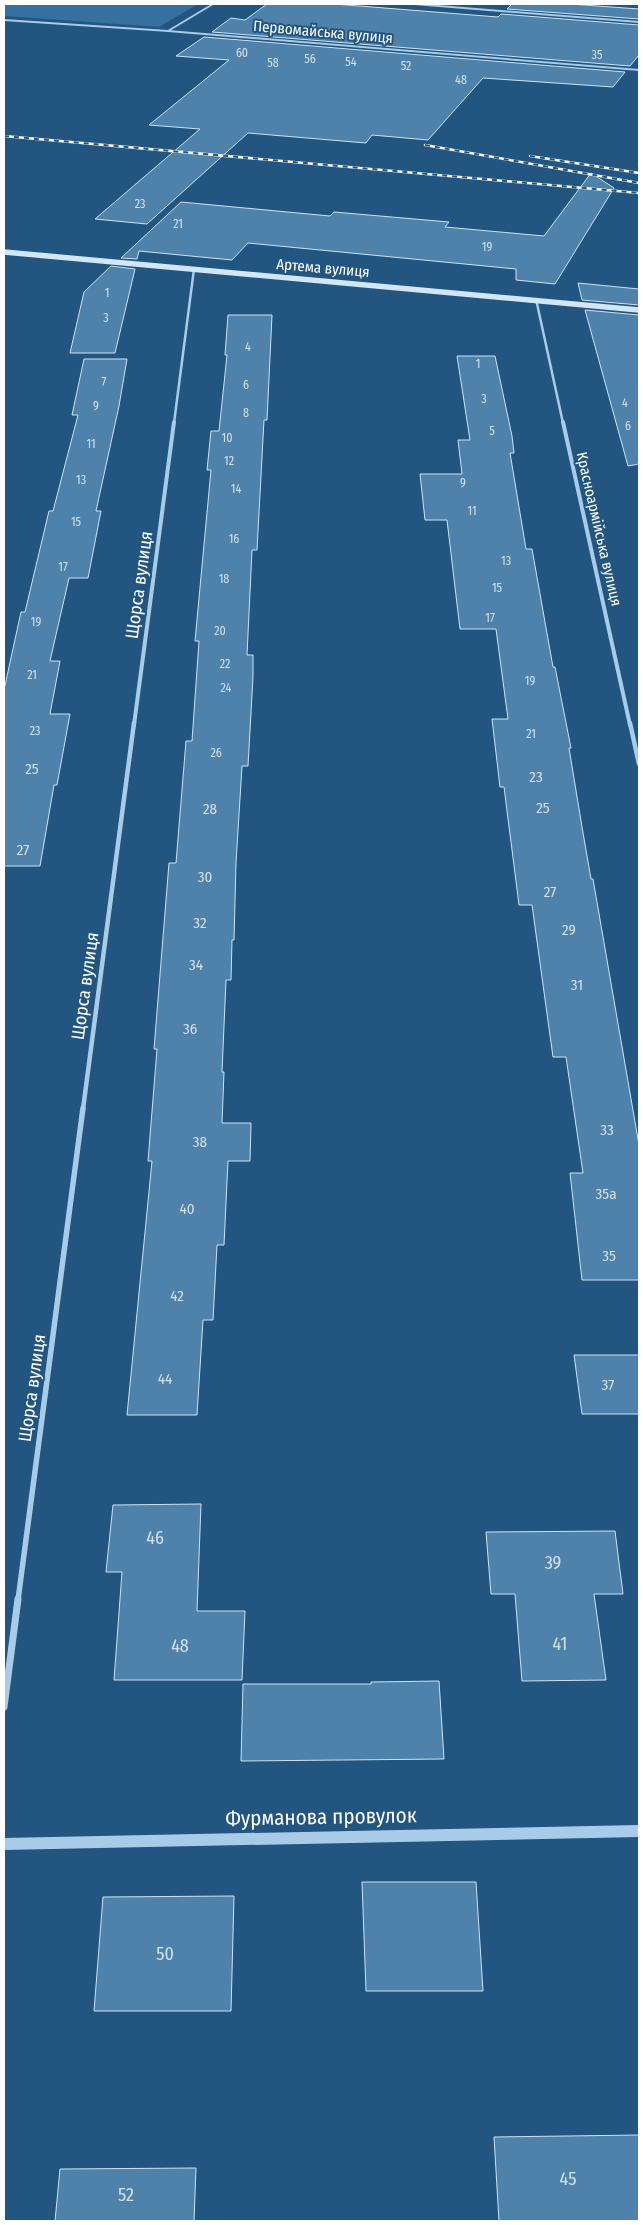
<svg xmlns="http://www.w3.org/2000/svg" width="643" height="2225" font-family="'Fira Sans Condensed',sans-serif">
<style>
.green{fill:#36709e}
.building{fill:#4f82ab;stroke:#cce3f5}
.lines{fill:none;stroke-linecap:round;stroke-linejoin:round}
.service{stroke:#a8cce7;stroke-width:2}
.minor-far5{stroke:#a8cce7;stroke-width:2}
.minor-far4{stroke:#a8cce7;stroke-width:2.5}
.minor-far3{stroke:#a8cce7;stroke-width:4}
.minor-far2{stroke:#a8cce7;stroke-width:4.5}
.minor-far1{stroke:#a8cce7;stroke-width:5.5}
.minor{stroke:#a8cce7;stroke-width:7}
.tertiary{stroke:#a8cce7;stroke-width:12}
.secondary{stroke:#d2e6f6;stroke-width:5.5}
.rail-casing{stroke:#fff;stroke-width:2.5}
.rail{stroke:#225680;stroke-width:2;stroke-dasharray:5;stroke-linecap:butt}
.labels{text-anchor:middle;stroke-width:4;stroke-linejoin:round;paint-order:stroke}
.far-number-label{font-size:12px;fill:#d3e0ea}
.far-street-label{font-size:15px;fill:#fff;stroke:#225680}
.number-label{font-size:15px;fill:#d3e0ea}
.street-label{font-size:18px;fill:#fff;stroke:#225680}
.near-number-label{font-size:18px;fill:#d3e0ea}
.near-street-label{font-size:21px;fill:#fff;stroke:#225680}
</style>
<rect width="100%" height="100%" fill="#225680"/>
<!-- green -->
<path class="green" d="M4,4H198L159,27L4,16Z"/>
<!-- building -->
<g class="building">
<path d="M267,4H334L498,17L501,14L639,25V55L630,66L212,32L231,18L245,20Z"/>
<path d="M512,4H570L639,9V19L507,9Z"/>
<path d="M204,37L625,72L613,87L483,78L428,140L372,135L366,143L248,133L147,224L95,219L200,129L149,125L229,60L176,56Z"/>
<path d="M591,173L614,188L555,284L516,280V269L248,243L232,260L139,251L137,259L121,258L181,202L330,216L334,212L449,222L445,227L544,236Z"/>
<path d="M111,266L135,269L115,353H70L84,292Z"/>
<path d="M578,283L639,289V305L582,300Z"/>
<path d="M585,310L639,315V464L628,466Z"/>
<path d="M228,315H272L267,420H264L257,550H252L247,655H253V677L248,766H242L236,863L234,940H232L231,980H226L222,1072H224L222,1123H251L250,1161H228L224,1245H217L213,1320H203L197,1415H127L152,1161H148L157,1049H154L169,863H176L186,741H192L199,641H195L211,470H207L211,431H219L227,355H225Z"/>
<path d="M457,356H495L512,436L514,453H510L526,549H532L553,667H555L571,748H569L582,827L591,879H593L639,1145V1280H582L570,1173H583L566,1057H553L532,905H519L504,787H500L492,719H508L496,629H460L447,520H425L420,474H462L458,440H470Z"/>
<path d="M84,359H127L119,406L96,511H101L88,578H69L50,661H60L50,714H70L57,785H54L40,866H4V690L21,612H25L49,511H53L78,415H72Z"/>
<path d="M574,1355H639V1414H582Z"/>
<path d="M201,1504L197,1611H245L242,1680H114L122,1572H106L113,1505Z"/>
<path d="M615,1531L623,1594H594L606,1680L522,1681L515,1594H491L486,1532Z"/>
<path d="M439,1681L444,1759L241,1761L243,1684H371V1682Z"/>
<path d="M362,1882H476L483,1991H366Z"/>
<path d="M234,1896L231,2011H94L103,1897Z"/>
<path d="M639,2135V2221H499L494,2137Z"/>
<path d="M196,2168L194,2221H55L60,2169Z"/>
</g>
<g class="lines">
<!-- service -->
<path class="service" d="M168,31L213,4"/>
<!-- minor-far5 -->
<g class="minor-far5">
<path d="M414,4L639,22"/>
<path d="M4,20L168,31L639,70"/>
</g>
<!-- minor-far4 -->
<g class="minor-far4">
<path d="M536,299L563,423"/>
<path d="M174,423L194,269"/>
</g>
<!-- minor-far3 -->
<g class="minor-far3">
<path d="M563,422L630,725"/>
<path d="M134,725L174,422"/>
</g>
<!-- minor-far2 -->
<g class="minor-far2">
<path d="M630,723L639,764"/>
<path d="M83,1109L134,723"/>
</g>
<!-- minor-far1 -->
<path class="minor-far1" d="M18,1600L83,1108"/>
<!-- minor -->
<path class="minor" d="M4,1707L18,1599"/>
<!-- tertiary -->
<path class="tertiary" d="M4,1844L639,1831"/>
<!-- secondary -->
<path class="secondary" d="M4,252L639,310"/>
<defs>
<g id="rail">
<path d="M4,136L639,193"/>
<path d="M425,145L639,183"/>
<path d="M530,156L639,173"/>
</g>
</defs>
<!-- rail casing -->
<use href="#rail" class="rail-casing"/>
<!-- rail -->
<use href="#rail" class="rail"/>
</g>
<g class="labels">
<!-- far-number labels -->
<g class="far-number-label">
<text x="242" y="57">60</text>
<text x="597" y="59">35</text>
<text x="310" y="63">56</text>
<text x="351" y="66">54</text>
<text x="273" y="67">58</text>
<text x="406" y="70">52</text>
<text x="461" y="84">48</text>
<text x="140" y="208">23</text>
<text x="178" y="228">21</text>
<text x="487" y="251">19</text>
<text x="107" y="297">1</text>
<text x="106" y="322">3</text>
<text x="248" y="351">4</text>
<text x="478" y="368">1</text>
<text x="104" y="386">7</text>
<text x="246" y="389">6</text>
<text x="484" y="403">3</text>
<text x="625" y="407">4</text>
<text x="96" y="410">9</text>
<text x="246" y="417">8</text>
<text x="628" y="430">6</text>
<text x="492" y="435">5</text>
<text x="227" y="442">10</text>
<text x="91" y="448">11</text>
<text x="229" y="465">12</text>
<text x="81" y="484">13</text>
<text x="463" y="487">9</text>
<text x="236" y="493">14</text>
<text x="472" y="515">11</text>
<text x="76" y="526">15</text>
<text x="234" y="543">16</text>
<text x="506" y="565">13</text>
<text x="63" y="571">17</text>
<text x="224" y="583">18</text>
<text x="497" y="592">15</text>
<text x="490" y="622">17</text>
<text x="36" y="626">19</text>
<text x="220" y="635">20</text>
<text x="225" y="668">22</text>
<text x="32" y="679">21</text>
<text x="530" y="685">19</text>
<text x="226" y="692">24</text>
<text x="35" y="735">23</text>
<text x="531" y="738">21</text>
<text x="216" y="757">26</text>
</g>
<!-- far-street labels -->
<g class="far-street-label">
<text transform="translate(323 32) rotate(5)" y="5">Первомайська вулиця</text>
<text transform="translate(323 268) rotate(5)" y="5">Артема вулиця</text>
<text transform="translate(599 529) rotate(77)" y="5">Красноармійська вулиця</text>
</g>
<!-- number labels -->
<g class="number-label">
<text x="32" y="774">25</text>
<text x="536" y="782">23</text>
<text x="543" y="813">25</text>
<text x="210" y="814">28</text>
<text x="23" y="855">27</text>
<text x="205" y="882">30</text>
<text x="550" y="897">27</text>
<text x="200" y="928">32</text>
<text x="569" y="935">29</text>
<text x="196" y="970">34</text>
<text x="577" y="990">31</text>
<text x="190" y="1034">36</text>
<text x="607" y="1135">33</text>
<text x="200" y="1147">38</text>
<text x="606" y="1199">35а</text>
<text x="187" y="1214">40</text>
<text x="609" y="1261">35</text>
<text x="177" y="1301">42</text>
<text x="165" y="1384">44</text>
<text x="608" y="1390">37</text>
</g>
<!-- street labels -->
<g class="street-label">
<text transform="translate(139 585) rotate(-82)" y="6">Щорса вулиця</text>
<text transform="translate(85 986) rotate(-82)" y="6">Щорса вулиця</text>
<text transform="translate(32 1388) rotate(-82)" y="6">Щорса вулиця</text>
</g>
<!-- near-number labels -->
<g class="near-number-label">
<text x="155" y="1544">46</text>
<text x="553" y="1569">39</text>
<text x="560" y="1650">41</text>
<text x="180" y="1652">48</text>
<text x="165" y="1960">50</text>
<text x="568" y="2185">45</text>
<text x="126" y="2201">52</text>
</g>
<!-- near-street labels -->
<g class="near-street-label">
<text transform="translate(321 1817) rotate(-1)" y="7">Фурманова провулок</text>
</g>
</g>
<!-- border -->
<rect width="643" height="2225" fill="none" stroke="#ffffff" stroke-width="10"/>
</svg>
